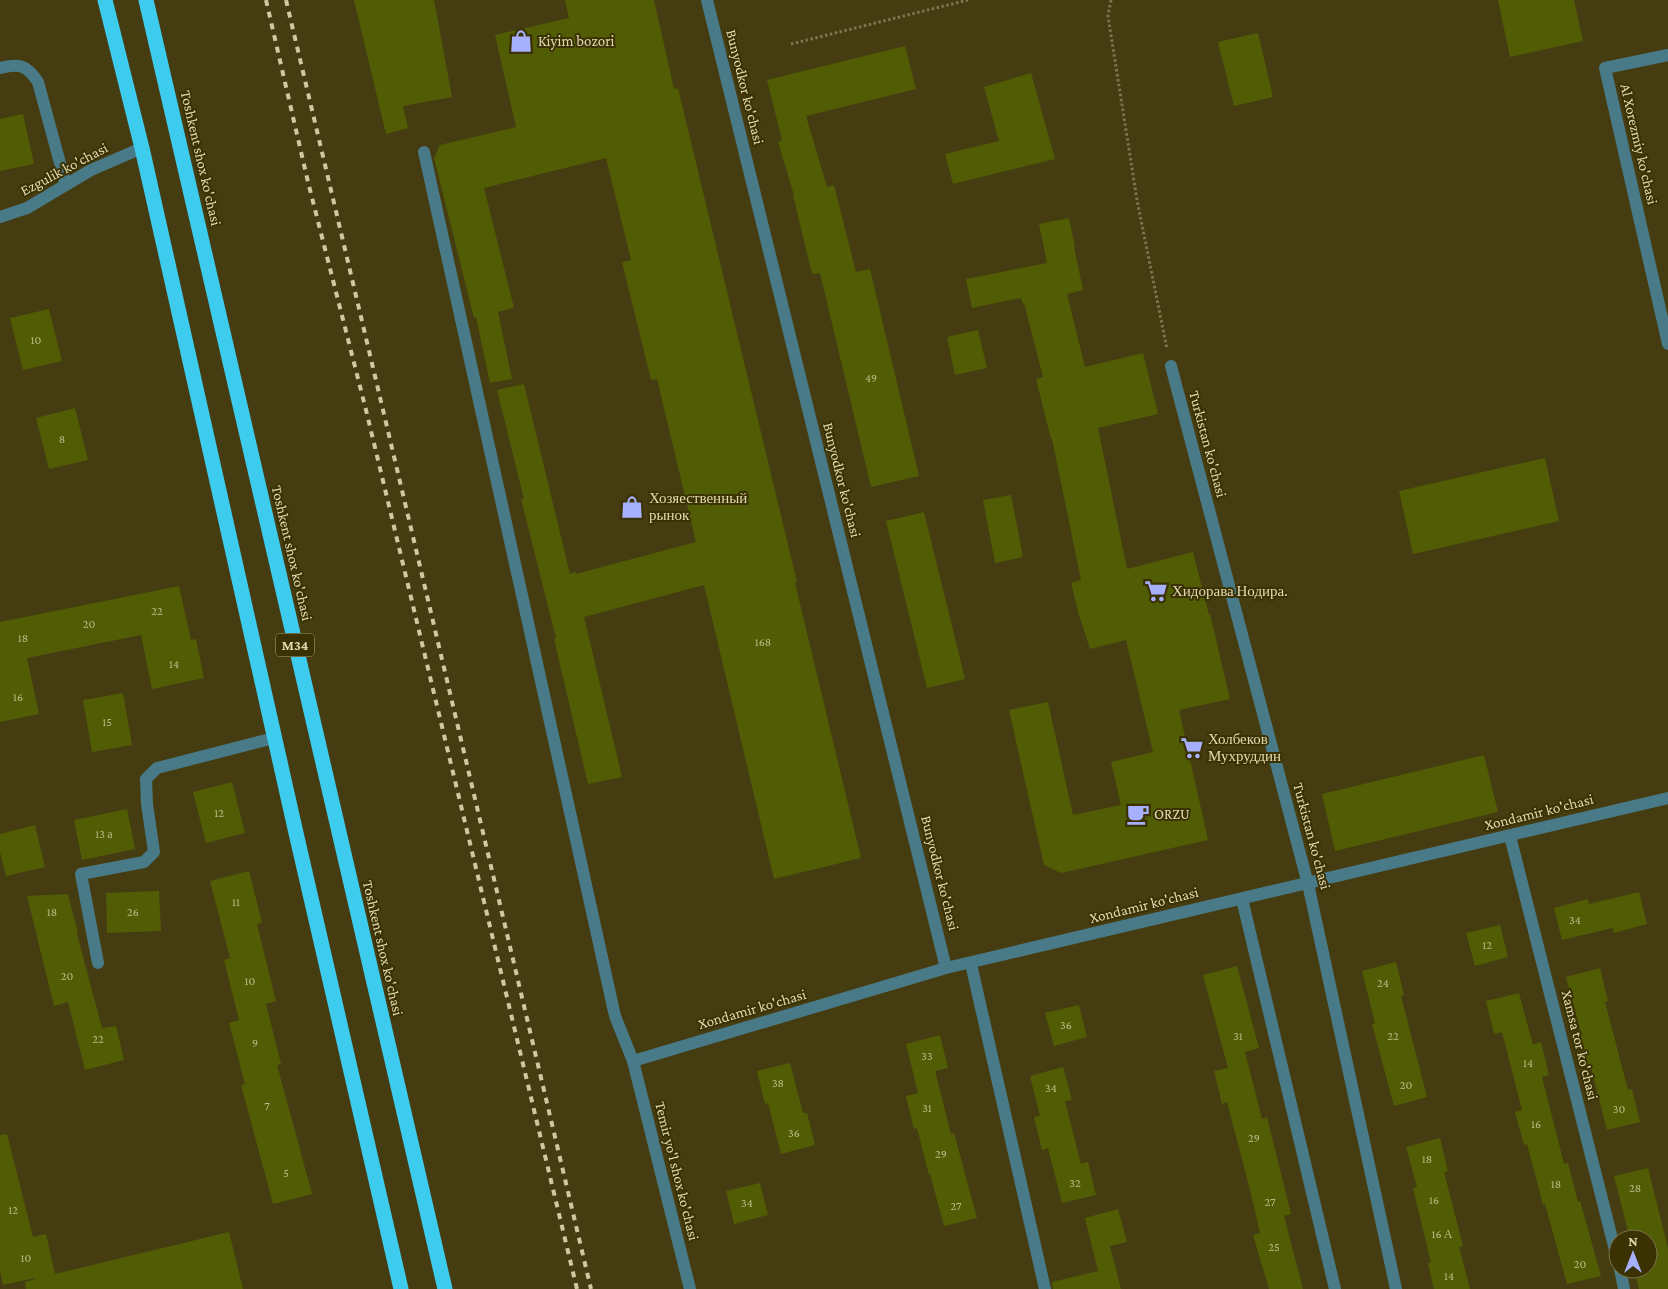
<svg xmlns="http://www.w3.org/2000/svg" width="1668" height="1289" font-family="'Crimson Pro',serif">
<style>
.building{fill:#505d04}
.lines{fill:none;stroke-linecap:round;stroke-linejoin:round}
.path{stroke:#7d754b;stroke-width:3;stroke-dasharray:2.5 2.5;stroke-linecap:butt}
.minor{stroke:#497a88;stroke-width:12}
.highway{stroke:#3dcbee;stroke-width:15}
.rail{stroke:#d0c8a1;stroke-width:4;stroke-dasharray:6 6;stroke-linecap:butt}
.labels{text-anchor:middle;stroke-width:4;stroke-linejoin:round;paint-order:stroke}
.number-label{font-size:12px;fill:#bdba87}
.shield{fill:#3b3204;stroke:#afa77e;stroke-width:1}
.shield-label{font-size:14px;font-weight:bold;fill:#e1d9b3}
.poi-label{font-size:15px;fill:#e1d9b3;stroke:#3b3204;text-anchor:start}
.street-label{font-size:15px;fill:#e1d9b3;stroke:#3b3204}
</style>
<rect width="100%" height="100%" fill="#453d11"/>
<!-- building -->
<g class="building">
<path d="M354,0H434L452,97L403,106L408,128L386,134Z"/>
<path d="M565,0H654L674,89L678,88L743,358L797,582L795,583L861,858L774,879L704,585L584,617L622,777L588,784L554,639L556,638L521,499H524L497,390L524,384L570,574L575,572L576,574L696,542L657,379L651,380L622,262L631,260L606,158L484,188L514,308L498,312L512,379L490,383L476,317L474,318L434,158L440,145L516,127L495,35L569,18Z"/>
<path d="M1498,0H1574L1583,41L1510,57Z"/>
<path d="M1258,33L1273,97L1234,106L1218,42Z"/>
<path d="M905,46L916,89L806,116L827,187L834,185L856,272L870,269L919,476L871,487L820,273L812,274L793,195H794L778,142L782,140L767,80Z"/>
<path d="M1031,73L1055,159L953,184L945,154L999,141L984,87Z"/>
<path d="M23,114L34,164L0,171V119Z"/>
<path d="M1069,218L1075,247H1074L1083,290L1067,294L1085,367L1143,353L1158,414L1098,428L1127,569L1193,552L1209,615L1210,614L1230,699L1179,710L1208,840L1061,873L1044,865L1009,710L1048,702L1073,815L1121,805L1111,762L1153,752L1126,640L1090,649L1079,615L1071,583L1081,580L1052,439H1051L1036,379L1043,377L1024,303L1023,304L1021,298L972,308L966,279L1047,263L1039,224Z"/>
<path d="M49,309L62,361L23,370L10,318Z"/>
<path d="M978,330L987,368L955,375L947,337Z"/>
<path d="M75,408L88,460L49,469L36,418Z"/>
<path d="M1545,458L1559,521L1413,554L1399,491Z"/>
<path d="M1011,495L1023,557L995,563L983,500Z"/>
<path d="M924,512L965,679L927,688L886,521Z"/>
<path d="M179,586L191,640L196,639L204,678L152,689L141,635L27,658L39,714L0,722V622Z"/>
<path d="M123,693L132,745L92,752L83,700Z"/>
<path d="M1484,755L1498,812L1335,851L1322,794Z"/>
<path d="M232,782L245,833L206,843L193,792Z"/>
<path d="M127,809L135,849L82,860L74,820Z"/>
<path d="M35,825L45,867L6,876L0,852V834Z"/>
<path d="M249,871L262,923L257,924L276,1001L266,1004L281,1064L277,1065L312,1194L273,1204L241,1085L245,1084L229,1023L239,1020L224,960L230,958L210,881Z"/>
<path d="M159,891L161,931L107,933L106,893Z"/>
<path d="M1639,892L1647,924L1614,933L1612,928L1562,940L1554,908L1588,899L1589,904Z"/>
<path d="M68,894L78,934H77L102,1028L116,1026L124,1060L85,1070L68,1002L54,1006L27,896Z"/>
<path d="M1500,925L1508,957L1475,966L1466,933Z"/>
<path d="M1396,962L1404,995L1401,996L1427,1097L1394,1106L1372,1024L1375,1023L1362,971Z"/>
<path d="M1237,966L1259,1048L1245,1052L1262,1119L1267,1117L1291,1214L1284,1216L1303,1289H1269L1253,1235L1260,1233L1250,1190L1227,1102L1222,1104L1214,1071L1228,1068L1203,975Z"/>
<path d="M1600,968L1608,1001L1605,1002L1628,1090L1632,1089L1640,1122L1607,1130L1590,1064L1585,1065L1577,1033L1581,1032L1566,977Z"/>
<path d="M1519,993L1533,1045L1541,1042L1549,1075L1542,1077L1564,1164L1568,1163L1578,1202L1580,1201L1601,1276L1567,1284L1545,1204L1543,1205L1527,1144L1524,1145L1515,1112L1522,1110L1502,1032L1494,1034L1486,1001Z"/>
<path d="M1079,1005L1087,1037L1054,1046L1045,1013Z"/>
<path d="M940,1035L948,1068L935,1071L951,1134L954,1133L977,1218L944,1226L930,1174L929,1175L917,1128L914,1129L906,1096L918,1093L906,1044Z"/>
<path d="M790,1063L803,1113H807L815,1145L781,1154L768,1103L765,1104L757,1071Z"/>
<path d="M1063,1067L1072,1100L1065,1101L1081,1164L1088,1162L1096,1195L1062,1203L1048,1148L1042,1150L1034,1117L1040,1116L1030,1076Z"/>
<path d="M7,1134L33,1237L46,1234L55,1274L229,1232L243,1289H26L25,1282L35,1279V1278L3,1285L0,1270V1135Z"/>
<path d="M1440,1138L1448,1171L1444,1172L1463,1246L1459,1247L1470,1289H1434L1428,1263H1431L1413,1188L1417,1187L1406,1147Z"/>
<path d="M1648,1168L1668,1248V1289H1639L1634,1269H1648V1239H1630L1614,1176Z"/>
<path d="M760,1183L768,1215L734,1224L726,1191Z"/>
<path d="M1118,1209L1127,1242L1110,1246L1121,1289H1053L1052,1282L1098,1271L1085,1218Z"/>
</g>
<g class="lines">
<!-- path -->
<g class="path">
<path d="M1111,0L1108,16L1137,200L1167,349"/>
<path d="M791,44L968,0"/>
</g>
<!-- minor -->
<g class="minor">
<path d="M707,0L946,968"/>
<path d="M1668,55L1605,68L1668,344"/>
<path d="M0,68C19,63 27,65 38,82L66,185"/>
<path d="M424,152L615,1016L633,1061L690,1289"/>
<path d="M0,217L27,208L91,170L142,148"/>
<path d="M1171,366L1308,884L1396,1289"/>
<path d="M1510,836L1618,1262"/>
<path d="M1242,899L1335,1289"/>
<path d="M98,963L81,874L144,862L154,852L147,804L146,779L157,768L274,738"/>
<path d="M971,964L1045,1289"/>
<path d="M633,1061L946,968L1668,798"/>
<path d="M1620,1269L1624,1289"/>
</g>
<!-- highway -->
<g class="highway">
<path d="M105,0L142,148L296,833L401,1289"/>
<path d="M146,0L445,1289"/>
</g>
<!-- rail -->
<g class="rail">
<path d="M266,0L308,182L366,410L577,1289"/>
<path d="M286,0L591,1289"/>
</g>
</g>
<!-- icons -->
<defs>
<symbol id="shop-bare" viewBox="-9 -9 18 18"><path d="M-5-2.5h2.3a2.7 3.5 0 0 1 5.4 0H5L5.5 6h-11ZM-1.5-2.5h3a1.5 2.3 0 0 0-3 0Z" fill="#a7b0fc" stroke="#3b3204" stroke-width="2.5" paint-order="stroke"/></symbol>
<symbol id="supermarket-bare" viewBox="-9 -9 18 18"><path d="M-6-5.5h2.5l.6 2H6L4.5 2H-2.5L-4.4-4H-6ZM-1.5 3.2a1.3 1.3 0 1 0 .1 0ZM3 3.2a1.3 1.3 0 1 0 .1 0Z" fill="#a7b0fc" stroke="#3b3204" stroke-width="2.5" paint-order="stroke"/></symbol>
<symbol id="cafe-bare" viewBox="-9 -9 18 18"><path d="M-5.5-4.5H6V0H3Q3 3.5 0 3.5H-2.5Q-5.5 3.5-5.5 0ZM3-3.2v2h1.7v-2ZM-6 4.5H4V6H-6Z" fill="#a7b0fc" stroke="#3b3204" stroke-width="2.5" paint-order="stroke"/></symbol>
</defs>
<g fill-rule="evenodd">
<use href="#shop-bare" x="505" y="25" width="32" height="32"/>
<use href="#shop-bare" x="616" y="491" width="32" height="32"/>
<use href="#supermarket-bare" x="1140" y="575" width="32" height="32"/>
<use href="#supermarket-bare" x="1176" y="732" width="32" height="32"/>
<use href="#cafe-bare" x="1122" y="798" width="32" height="32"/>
</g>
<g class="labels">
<!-- number labels -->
<g class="number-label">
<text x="36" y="344">10</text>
<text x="871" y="382">49</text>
<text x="62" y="443">8</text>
<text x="157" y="615">22</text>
<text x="89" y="628">20</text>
<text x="23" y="642">18</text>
<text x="763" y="646">168</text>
<text x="174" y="668">14</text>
<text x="18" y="701">16</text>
<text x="107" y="726">15</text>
<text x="219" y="817">12</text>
<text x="104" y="838">13 а</text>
<text x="236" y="906">11</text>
<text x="52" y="916">18</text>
<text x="133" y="916">26</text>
<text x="1575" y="924">34</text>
<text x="1487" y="949">12</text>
<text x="67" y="980">20</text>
<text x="250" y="985">10</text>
<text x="1383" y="987">24</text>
<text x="1066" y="1029">36</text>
<text x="1238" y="1040">31</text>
<text x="1393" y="1040">22</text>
<text x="98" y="1043">22</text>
<text x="255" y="1047">9</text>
<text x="927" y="1060">33</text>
<text x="1528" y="1067">14</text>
<text x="778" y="1087">38</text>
<text x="1406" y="1089">20</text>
<text x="1051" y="1092">34</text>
<text x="267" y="1110">7</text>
<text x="927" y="1112">31</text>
<text x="1619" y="1113">30</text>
<text x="1536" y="1128">16</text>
<text x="794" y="1137">36</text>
<text x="1254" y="1142">29</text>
<text x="941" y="1158">29</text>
<text x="1427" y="1163">18</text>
<text x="286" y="1177">5</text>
<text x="1075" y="1187">32</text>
<text x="1556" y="1188">18</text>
<text x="1635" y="1192">28</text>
<text x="1434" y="1204">16</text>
<text x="1270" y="1206">27</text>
<text x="747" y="1207">34</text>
<text x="956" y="1210">27</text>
<text x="13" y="1214">12</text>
<text x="1442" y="1238">16 А</text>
<text x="1274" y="1251">25</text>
<text x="26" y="1262">10</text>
<text x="1580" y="1268">20</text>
<text x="1449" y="1280">14</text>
</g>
<!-- shield labels -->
<rect class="shield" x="276" y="633.5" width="38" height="23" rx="4"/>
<g class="shield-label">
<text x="295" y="650">M34</text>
</g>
<!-- poi labels -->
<g class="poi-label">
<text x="538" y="46">Kiyim bozori</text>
<text x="649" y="503">Хозяественный<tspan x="649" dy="17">рынок</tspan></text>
<text x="1172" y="596">Хидорава Нодира.</text>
<text x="1208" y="744">Холбеков<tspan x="1208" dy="17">Мухруддин</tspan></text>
<text x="1154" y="819">ORZU</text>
</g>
<!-- street labels -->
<g class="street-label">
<text transform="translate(745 87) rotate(76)" y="5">Bunyodkor ko'chasi</text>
<text transform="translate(1639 144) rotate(77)" y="5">Al Xorezmiy ko'chasi</text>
<text transform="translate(201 158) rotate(77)" y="5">Toshkent shox ko'chasi</text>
<text transform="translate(64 169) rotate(-28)" y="5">Ezgulik ko'chasi</text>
<text transform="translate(1208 444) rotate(75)" y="5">Turkistan ko'chasi</text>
<text transform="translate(842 480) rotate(76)" y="5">Bunyodkor ko'chasi</text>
<text transform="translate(292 553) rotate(77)" y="5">Toshkent shox ko'chasi</text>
<text transform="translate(1539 812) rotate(-14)" y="5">Xondamir ko'chasi</text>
<text transform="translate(1312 836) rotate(75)" y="5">Turkistan ko'chasi</text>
<text transform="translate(940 873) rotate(76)" y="5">Bunyodkor ko'chasi</text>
<text transform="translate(1144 905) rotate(-14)" y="5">Xondamir ko'chasi</text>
<text transform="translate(383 948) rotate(77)" y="5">Toshkent shox ko'chasi</text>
<text transform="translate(752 1009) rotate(-16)" y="5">Xondamir ko'chasi</text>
<text transform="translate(1580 1045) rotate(76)" y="5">Xamsa tor ko'chasi</text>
<text transform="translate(677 1171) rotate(76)" y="5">Temir yo'l shox ko'chasi</text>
</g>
</g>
<!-- north arrow -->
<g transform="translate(1633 1254)"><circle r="24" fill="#3b3204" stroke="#7d754a"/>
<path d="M0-4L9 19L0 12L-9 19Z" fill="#a7b0fc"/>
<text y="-8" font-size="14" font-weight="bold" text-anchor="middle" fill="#e1d9b3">N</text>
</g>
</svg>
